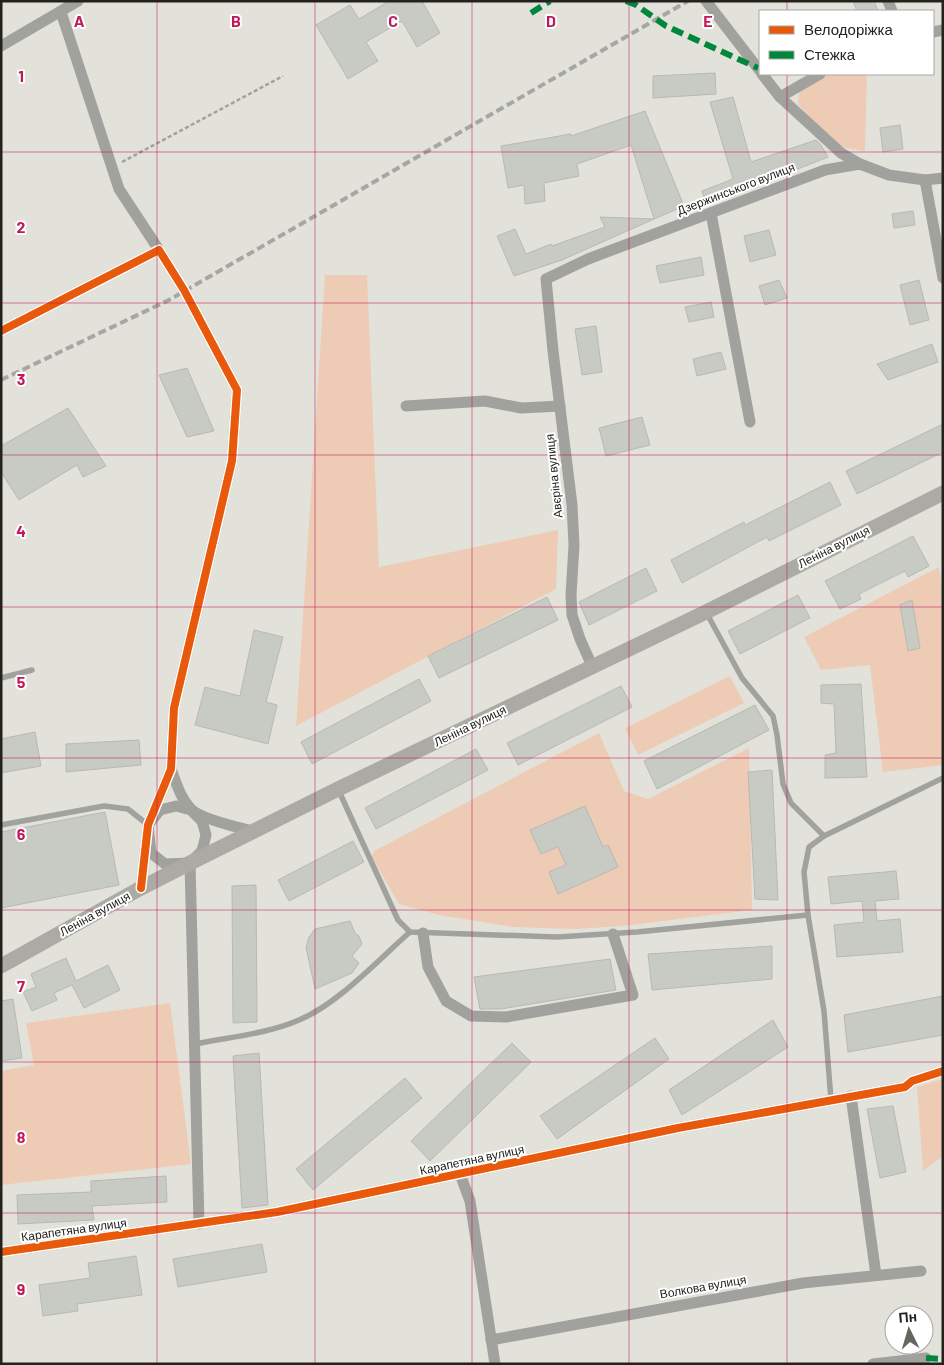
<svg xmlns="http://www.w3.org/2000/svg" width="944" height="1365" font-family="Barlow,sans-serif">
<style>
.green{fill:#eecbb5}
.building{fill:#c8cac4;stroke:#b8b9b4}
.lines{fill:none;stroke-linecap:round;stroke-linejoin:round}
.path{stroke:#a1a19e;stroke-width:2.5;stroke-dasharray:4 2.5;stroke-linecap:butt}
.lane{stroke:#a1a19e;stroke-width:5.5}
.street{stroke:#a1a19e;stroke-width:11}
.secondary{stroke:#abaaa4;stroke-width:15}
.rail{stroke:#a6a6a3;stroke-width:4;stroke-dasharray:8 4;stroke-linecap:butt}
.quiet{stroke:#00873e;stroke-width:6;stroke-dasharray:12 6;stroke-linecap:butt}
.cycleway-casing{stroke:#fff;stroke-width:11}
.cycleway{stroke:#e8590c;stroke-width:8}
.grid{fill:none;stroke:#c2185b;stroke-width:1;stroke-opacity:0.55}
.labels{text-anchor:middle;stroke-width:4;stroke-linejoin:round;paint-order:stroke}
.street-label{font-size:12px;fill:#23221d;stroke:#fff}
.grid-label{font-size:16px;text-anchor:middle;font-weight:bold;fill:#c2185b;stroke:#fff;stroke-width:4;stroke-linejoin:round;paint-order:stroke}
</style>
<rect width="100%" height="100%" fill="#e2e2da"/>
<!-- green -->
<g class="green">
<path d="M828,74H867L865,151L841,147L812,120L798,104L799,92Z"/>
<path d="M325,275H367L379,567L558,530L556,589L296,726Z"/>
<path d="M939,567L943,595V765L883,772L870,665L821,670L804,637Z"/>
<path d="M730,676L744,703L638,755L625,728Z"/>
<path d="M599,733L624,791L648,799L749,748L752,910L622,926L576,929L513,927L439,915L399,904L372,857L374,851Z"/>
<path d="M170,1003L191,1164L1,1185V1071L34,1065L26,1023Z"/>
<path d="M943,1079V1156L923,1171L917,1087Z"/>
</g>
<!-- building -->
<g class="building">
<path d="M389,1H422L440,33L417,47L402,21L366,42L378,61L348,79L316,25L350,5L359,19Z"/>
<path d="M853,1H874L878,11H857Z"/>
<path d="M715,73L716,94L653,98V76Z"/>
<path d="M733,97L751,162L816,140L821,145L828,157L707,205L702,191L733,179L710,102Z"/>
<path d="M645,111L684,206L654,219L631,145L577,164L579,176L544,183L545,201L525,204L524,185L508,188L501,146L571,134V136Z"/>
<path d="M900,125L903,149L883,152L880,128Z"/>
<path d="M913,211L915,225L894,228L892,214Z"/>
<path d="M600,217L654,219L562,260L514,276L497,236L515,229L526,254L551,244L552,246L605,227Z"/>
<path d="M769,230L776,255L750,262L744,236Z"/>
<path d="M701,257L704,275L660,283L656,266Z"/>
<path d="M779,280L787,298L765,305L759,286Z"/>
<path d="M919,280L929,320L910,325L900,285Z"/>
<path d="M711,302L714,317L689,322L685,307Z"/>
<path d="M596,326L602,372L582,375L575,329Z"/>
<path d="M932,344L938,362L888,380L877,364Z"/>
<path d="M721,352L726,369L697,376L693,359Z"/>
<path d="M187,368L214,431L187,437L159,375Z"/>
<path d="M68,408L106,466L83,477L77,465L19,500L1,472V446Z"/>
<path d="M642,417L650,445L606,456L599,428Z"/>
<path d="M943,424V452L857,494L846,471Z"/>
<path d="M830,482L841,505L769,541L767,537L682,583L671,560L744,522L745,525Z"/>
<path d="M913,536L929,566L908,577L905,571L859,594L861,599L840,609L825,581Z"/>
<path d="M646,568L657,591L589,625L579,602Z"/>
<path d="M798,595L810,618L740,654L728,631Z"/>
<path d="M547,597L558,620L439,678L428,656Z"/>
<path d="M912,600L920,648L908,651L900,605Z"/>
<path d="M254,630L283,637L266,702L277,705L268,744L195,725L205,687L240,696Z"/>
<path d="M419,679L431,701L312,764L301,742Z"/>
<path d="M861,684L867,777L825,778V755L836,753L834,704L821,703V685Z"/>
<path d="M621,686L632,707L518,765L507,743Z"/>
<path d="M755,705L769,730L657,789L644,761Z"/>
<path d="M35,732L41,766L1,773V739Z"/>
<path d="M139,740L141,765L66,772V744Z"/>
<path d="M476,749L488,770L376,829L365,808Z"/>
<path d="M772,770L778,900L755,899L748,772Z"/>
<path d="M585,806L603,847L608,845L618,867L558,894L549,872L566,865L558,847L541,854L530,830Z"/>
<path d="M105,812L119,885L1,908V832Z"/>
<path d="M353,841L364,862L289,901L278,880Z"/>
<path d="M896,871L899,899L875,901L877,921L900,919L903,952L837,957L834,925L864,922L862,901L831,904L828,877Z"/>
<path d="M256,885L257,1022L233,1023L232,886Z"/>
<path d="M350,921L355,933L359,936L362,944L352,956L359,963L352,973L315,989L306,947L309,937L315,929Z"/>
<path d="M772,946V979L652,990L648,954Z"/>
<path d="M66,958L76,981L108,965L120,990L84,1008L72,985L54,993L57,1000L32,1011L23,992L36,987L31,974Z"/>
<path d="M610,959L616,990L501,1009H480L474,977Z"/>
<path d="M943,996V1035L848,1052L844,1015Z"/>
<path d="M13,999L22,1058L1,1061V1001Z"/>
<path d="M773,1020L788,1047L682,1115L669,1090Z"/>
<path d="M655,1038L669,1059L557,1139L540,1116Z"/>
<path d="M512,1043L531,1062L430,1161L411,1141Z"/>
<path d="M259,1053L268,1205L242,1208L233,1056Z"/>
<path d="M405,1078L422,1098L313,1190L296,1169Z"/>
<path d="M893,1106L906,1172L880,1178L867,1109Z"/>
<path d="M166,1176L167,1202L92,1206L94,1220L18,1224L17,1195L91,1192V1181Z"/>
<path d="M262,1244L267,1272L178,1287L173,1259Z"/>
<path d="M136,1256L142,1295L77,1304L78,1311L43,1316L39,1285L90,1278L88,1263Z"/>
</g>
<g class="lines">
<!-- path -->
<path class="path" d="M122,162L283,76"/>
<!-- lane -->
<g class="lane">
<path d="M706,612L742,678L773,716L777,735L783,784L791,803L824,836"/>
<path d="M1,678L32,670"/>
<path d="M338,789L398,920L410,932L557,937L637,932L808,915"/>
<path d="M1,825L104,806L128,809L148,825"/>
<path d="M195,1044C229,1037 267,1034 299,1020C338,1004 378,960 410,932"/>
<path d="M831,1100L824,1011L808,915L804,872L809,847L824,836L943,778"/>
</g>
<!-- street -->
<g class="street">
<path d="M706,1L760,71"/>
<path d="M888,1L892,11"/>
<path d="M61,12L119,189L159,250"/>
<path d="M933,32L943,30"/>
<path d="M1,46L78,1"/>
<path d="M762,74L780,97"/>
<path d="M820,74L780,97L841,153L860,164"/>
<path d="M925,180L943,278"/>
<path d="M711,213L750,422"/>
<path d="M1,331L159,250L184,290L237,390L232,461L174,708L171,769L148,825L141,888"/>
<path d="M406,406L485,401L521,408L560,406"/>
<path d="M593,668L580,639L572,615L571,595L574,545L572,505L553,351L546,279L588,259L825,170L860,164L889,175L925,180L943,178"/>
<path d="M171,769C176,782 180,797 190,808C198,818 240,828 253,831"/>
<path d="M176,806L191,810L202,821L206,835L202,851L190,863L165,864L151,853L148,825L160,810Z"/>
<path d="M190,863L199,1224"/>
<path d="M423,933L428,967L446,1001L471,1016L506,1017L633,995L613,934"/>
<path d="M851,1096L876,1275"/>
<path d="M460,1174L470,1201L495,1364"/>
<path d="M1,1252L277,1212L678,1128L905,1087L912,1081L943,1071"/>
<path d="M491,1340L803,1283L921,1271"/>
<path d="M873,1364L926,1358"/>
</g>
<!-- secondary -->
<path class="secondary" d="M1,966L141,888L190,863L338,789L706,612L943,493"/>
<!-- rail -->
<path class="rail" d="M1,380L169,300L688,1"/>
<!-- quiet -->
<g class="quiet">
<path d="M626,1L636,5L666,26L758,68"/>
<path d="M531,13L550,1"/>
<path d="M926,1358L943,1359"/>
</g>
<defs>
<g id="cycleway">
<path d="M1,331L159,250L184,290L237,390L232,461L174,708L171,769L148,825L141,888"/>
<path d="M1,1252L277,1212L678,1128L905,1087L912,1081L943,1071"/>
</g>
</defs>
<!-- cycleway casing -->
<use href="#cycleway" class="cycleway-casing"/>
<!-- cycleway -->
<use href="#cycleway" class="cycleway"/>
</g>
<!-- grid -->
<path class="grid" d="M157,1V1364M315,1V1364M472,1V1364M629,1V1364M787,1V11M787,74V1364M1,152H943M1,303H943M1,455H943M1,607H943M1,758H943M1,910H943M1,1062H943M1,1213H943"/>
<g class="labels">
<!-- street labels -->
<g class="street-label">
<text transform="translate(736 189) rotate(-21)" y="4">Дзержинського вулиця</text>
<text transform="translate(554 476) rotate(-96)" y="4">Авєріна вулиця</text>
<text transform="translate(834 547) rotate(-27)" y="4">Леніна вулиця</text>
<text transform="translate(470 726) rotate(-26)" y="4">Леніна вулиця</text>
<text transform="translate(95 914) rotate(-29)" y="4">Леніна вулиця</text>
<text transform="translate(472 1160) rotate(-12)" y="4">Карапетяна вулиця</text>
<text transform="translate(74 1230) rotate(-8)" y="4">Карапетяна вулиця</text>
<text transform="translate(703 1287) rotate(-10)" y="4">Волкова вулиця</text>
</g>
</g>
<g class="grid-label">
<text x="79" y="27">A</text>
<text x="236" y="27">B</text>
<text x="393" y="27">C</text>
<text x="551" y="27">D</text>
<text x="708" y="27">E</text>
<text x="21" y="82">1</text>
<text x="21" y="233">2</text>
<text x="21" y="385">3</text>
<text x="21" y="537">4</text>
<text x="21" y="688">5</text>
<text x="21" y="840">6</text>
<text x="21" y="992">7</text>
<text x="21" y="1143">8</text>
<text x="21" y="1295">9</text>
</g>
<!-- border -->
<rect width="944" height="1365" fill="none" stroke="#23221d" stroke-width="5"/>
<!-- legend -->
<rect x="759" y="10" width="175" height="65" fill="#ffffff" stroke="#a7a7a5"/>
<rect x="769" y="26" width="25" height="8" fill="#e8590c" stroke="#a7a7a5"/>
<text x="804" y="35" font-size="15" fill="#23221d">Велодоріжка</text>
<rect x="769" y="51" width="25" height="8" fill="#00873e" stroke="#a7a7a5"/>
<text x="804" y="60" font-size="15" fill="#23221d">Стежка</text>
<!-- north arrow -->
<g transform="translate(909 1330) rotate(355)"><circle r="24" fill="#ffffff" stroke="#a7a7a5"/>
<path d="M0-4L9 19L0 12L-9 19Z" fill="#66655f"/>
<text y="-8" font-size="14" font-weight="bold" text-anchor="middle" fill="#23221d">Пн</text>
</g>
</svg>
